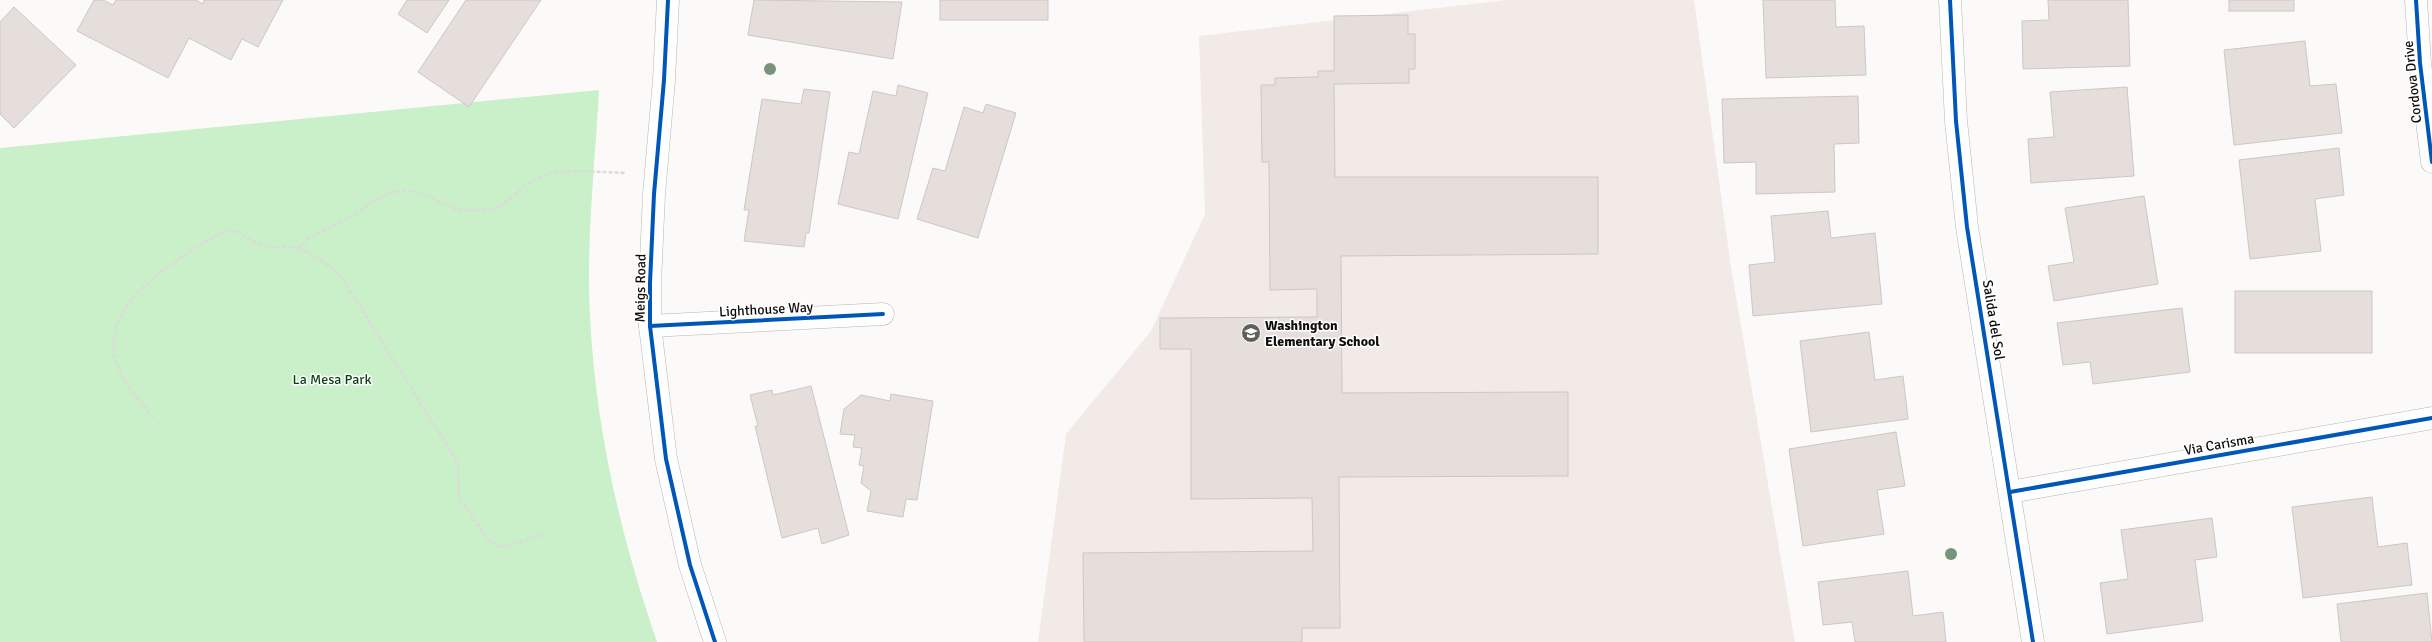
<svg xmlns="http://www.w3.org/2000/svg" width="2432" height="642" font-family="Signika,sans-serif">
<style>
.built{fill:#f2eae6}
.green{fill:#c9f0c9}
.building{fill:#e6deda;stroke:#cac8c6}
.lines{fill:none;stroke-linecap:round;stroke-linejoin:round}
.minor-casing{stroke:#b7b5b4;stroke-width:23}
.secondary-casing{stroke:#b7b5b4;stroke-width:23}
.path{stroke:#dcdbdb;stroke-width:2.5;stroke-dasharray:4 2;stroke-linecap:butt}
.minor{stroke:#fffefe;stroke-width:22}
.secondary{stroke:#fffefe;stroke-width:22}
.cycleway-casing{stroke:#fff;stroke-width:6}
.cycleway{stroke:#0057b8;stroke-width:4}
.tree{fill:#77937a}
.labels{text-anchor:middle;stroke-width:3;stroke-linejoin:round;paint-order:stroke}
.street-label{font-size:14px;fill:#0f0d0c;stroke:#fff}
.poi-label{font-size:14px;font-weight:bold;fill:#0f0d0c;stroke:#fff;text-anchor:start}
.park-label{font-size:14px;fill:#0b3f13;stroke:#fff}
</style>
<rect width="100%" height="100%" fill="#fcfaf8"/>
<!-- built -->
<path class="built" d="M1506,0H1694L1731,267L1795,642H1038L1066,434L1151,331L1205,214L1199,36Z"/>
<!-- green -->
<path class="green" d="M599,90C595,165 586,242 590,317C596,431 620,534 657,642H0V148Z"/>
<!-- building -->
<g class="building">
<path d="M94,0H103L113,5L116,0H196L203,4L204,0H283L258,47L242,39L231,60L189,38L168,78L77,31Z"/>
<path d="M407,0H449L427,33L398,14Z"/>
<path d="M466,0H541L469,107L418,72Z"/>
<path d="M754,0L902,2L893,59L748,35Z"/>
<rect x="940" y="0" width="108" height="20"/>
<path d="M1763,0H1835L1836,27L1864,26L1866,75L1766,78Z"/>
<path d="M2048,0H2128L2130,66L2023,69L2022,21L2049,20Z"/>
<rect x="2229" y="0" width="65" height="11"/>
<path d="M14,7L76,65L14,128L0,114V22Z"/>
<path d="M1408,15V34H1415V69H1409V83L1334,84L1335,177H1598V254L1341,256L1342,393L1568,392V476L1339,477L1340,628H1302V642H1084L1083,553L1313,551L1312,498L1191,499V349H1160V318L1317,317V289L1270,290L1269,162H1262L1261,85H1275V78L1318,77V71H1334V16Z"/>
<path d="M2305,41L2310,86L2336,84L2342,133L2234,145L2224,50Z"/>
<path d="M898,85L928,93L898,219L838,204L849,152L859,154L873,91L896,96Z"/>
<path d="M2127,87L2134,176L2031,183L2028,139L2054,137L2050,92Z"/>
<path d="M804,89L830,92L809,233H806L804,247L744,241L749,210H744L762,99L801,104Z"/>
<path d="M1858,96L1859,143L1834,144L1835,192L1756,194V162L1724,163L1722,99Z"/>
<path d="M986,104L1016,113L978,238L917,219L933,168L945,171L964,107L983,113Z"/>
<path d="M2339,148L2344,195L2315,199L2321,251L2250,259L2239,160Z"/>
<path d="M2144,196L2158,284L2054,301L2048,266L2074,262L2065,208Z"/>
<path d="M1828,211L1831,238L1875,233L1882,304L1753,316L1749,265L1775,262L1771,216Z"/>
<rect x="2235" y="291" width="137" height="62"/>
<path d="M2182,308L2190,372L2093,384L2090,362L2063,365L2057,323Z"/>
<path d="M1869,332L1875,380L1903,376L1908,419L1811,432L1800,341Z"/>
<path d="M811,386L849,535L822,544L818,528L782,538L755,426H758L750,395L772,390L773,395Z"/>
<path d="M891,394L933,401L917,500L906,499L903,517L867,511L871,491L861,483L864,466L859,465L862,448L853,447L855,435L840,434L844,409L861,395L890,401Z"/>
<path d="M1896,432L1905,486L1877,490L1884,534L1803,546L1789,449Z"/>
<path d="M2372,497L2378,547L2407,543L2412,585L2303,598L2292,507Z"/>
<path d="M2212,518L2217,557L2195,560L2203,621L2107,634L2100,583L2128,579L2121,530Z"/>
<path d="M1908,571L1913,616L1943,612L1946,642H1855L1852,622L1823,625L1818,582Z"/>
<path d="M2427,593L2432,642H2341L2337,604Z"/>
</g>
<g class="lines">
<defs>
<g id="minor">
<path d="M1950,0L1956,121L1967,227L2033,642"/>
<path d="M2416,0L2420,63L2432,162"/>
<path d="M650,326L883,314"/>
<path d="M2010,492L2432,418"/>
</g>
<path id="secondary" d="M668,0L664,80L654,194L650,283V326L666,459L690,565L715,642"/>
</defs>
<!-- minor casing -->
<use href="#minor" class="minor-casing"/>
<!-- secondary casing -->
<use href="#secondary" class="secondary-casing"/>
<!-- path -->
<g class="path">
<path d="M298,248L310,238L356,214L371,202L392,192L410,191L425,195L458,210H492L502,205L527,184L552,172L581,171L626,173"/>
<path d="M154,418C143,404 127,388 120,372C89,306 176,262 219,233C243,225 245,241 264,246C275,248 288,245 299,249C315,254 333,268 344,281L458,463L459,497L488,540L497,546H508L545,534"/>
</g>
<!-- minor -->
<use href="#minor" class="minor"/>
<!-- secondary -->
<use href="#secondary" class="secondary"/>
<defs>
<g id="cycleway">
<path d="M668,0L664,80L654,194L650,283V326L666,459L690,565L715,642"/>
<path d="M1950,0L1956,121L1967,227L2033,642"/>
<path d="M2416,0L2420,63L2432,162"/>
<path d="M650,326L883,314"/>
<path d="M2010,492L2432,418"/>
</g>
</defs>
<!-- cycleway casing -->
<use href="#cycleway" class="cycleway-casing"/>
<!-- cycleway -->
<use href="#cycleway" class="cycleway"/>
</g>
<!-- trees -->
<g class="tree">
<circle cx="770" cy="69" r="6"/>
<circle cx="1951" cy="554" r="6"/>
</g>
<!-- icons -->
<defs>
<symbol id="school-disc" viewBox="-11 -11 22 22"><circle r="9.5" fill="#62605f" stroke="#fff"/><path d="M0-5L7-2L0 1L-7-2ZM-4 1L0 2.5L4 1V4Q0 6-4 4Z" fill="#fff"/></symbol>
</defs>
<g fill-rule="evenodd">
<use href="#school-disc" x="1240" y="322" width="22" height="22"/>
</g>
<g class="labels">
<!-- street labels -->
<g class="street-label">
<text transform="translate(2412 82) rotate(-96)" y="5">Cordova Drive</text>
<text transform="translate(640 288) rotate(-89)" y="5">Meigs Road</text>
<text transform="translate(766 309) rotate(-3)" y="5">Lighthouse Way</text>
<text transform="translate(1994 320) rotate(81)" y="5">Salida del Sol</text>
<text transform="translate(2219 444) rotate(-10)" y="5">Via Carisma</text>
</g>
<!-- poi labels -->
<g class="poi-label">
<text x="1265" y="330">Washington<tspan x="1265" dy="16">Elementary School</tspan></text>
</g>
<!-- park labels -->
<g class="park-label">
<text x="332" y="384">La Mesa Park</text>
</g>
</g>
</svg>
